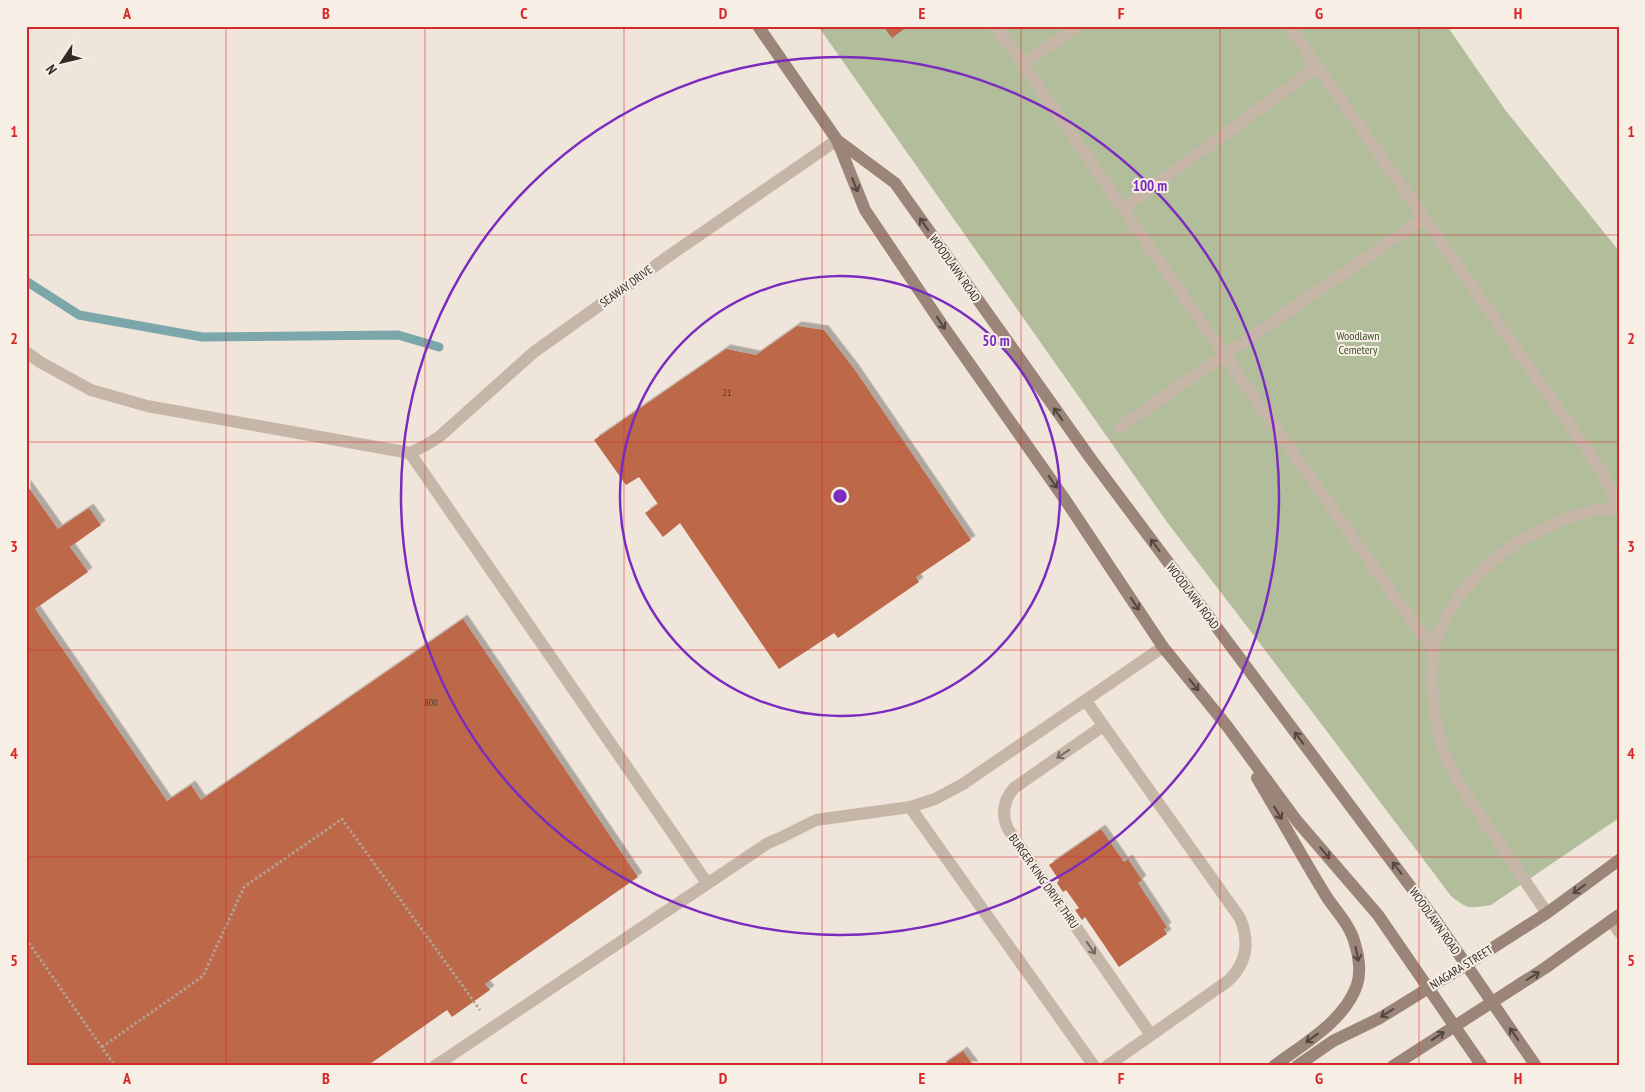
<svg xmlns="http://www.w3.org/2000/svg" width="1645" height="1092" font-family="'PT Sans Narrow',sans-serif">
<defs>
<filter id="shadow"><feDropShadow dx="4.5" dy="-4.5" stdDeviation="0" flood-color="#0004"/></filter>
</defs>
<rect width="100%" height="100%" fill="#efe5da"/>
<!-- green -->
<path fill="#b1bd9b" d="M818,26H1447L1506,111L1619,251V818L1491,905C1470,908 1468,910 1451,896L1313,713L1167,522Z"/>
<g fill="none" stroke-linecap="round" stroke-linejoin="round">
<!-- stream -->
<polyline stroke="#7ba7aa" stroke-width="9" points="26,281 79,315 202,337 398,335 439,347"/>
</g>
<!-- building -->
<g fill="#bd684a" filter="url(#shadow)">
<polygon points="883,26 908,26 892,38"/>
<polygon points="797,326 824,330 855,370 971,540 916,577 919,582 838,638 834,633 779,669 680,523 663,537 645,513 658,504 639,477 626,485 594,440 726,349 756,355"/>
<polygon points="26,484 58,529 89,508 101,525 70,547 88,572 35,609 167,801 191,785 201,800 463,619 638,877 485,984 490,990 452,1017 447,1010 367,1066 26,1066"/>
<polygon points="1101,829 1124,862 1128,859 1142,880 1138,883 1167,927 1164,929 1167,934 1119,967 1085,917 1082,920 1075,910 1079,908 1066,890 1063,892 1057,883 1059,880 1049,865"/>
<polygon points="963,1051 974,1066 941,1066"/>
</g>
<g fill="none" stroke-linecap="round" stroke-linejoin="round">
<!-- path -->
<g stroke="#b2a091" stroke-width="3" stroke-dasharray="2.5 2.5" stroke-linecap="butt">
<polyline points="26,939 115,1066"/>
<polyline points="102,1047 203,976 244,887 342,819 480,1010"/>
</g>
<!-- lane -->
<g stroke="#c6b6a7" stroke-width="12">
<polyline points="995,26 1023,64 1225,356 1411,620 1433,648"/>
<polyline points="1289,26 1600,468 1619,505"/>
<polyline points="1023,64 1077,26"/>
<polyline points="1123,208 1317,67"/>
<polyline points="26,352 40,362 91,390 147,406 410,453"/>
<polyline points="1120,427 1424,218"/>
<polyline points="426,445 410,453 707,883"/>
<path d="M1086,701L1240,918C1250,942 1247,963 1228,981L1107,1066"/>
<path d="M1103,726L1014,788C1003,801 1001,814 1008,829L1151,1035"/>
<polyline points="910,807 1094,1066"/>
<polyline points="1547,913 1461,787 1443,751 1435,717 1432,680 1433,648 1446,617 1456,600 1480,573 1506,550 1522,539 1567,518 1596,510 1619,508"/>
<polyline points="1611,920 1619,932"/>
<polyline points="435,1066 768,843 780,838 816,820 910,807 935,799 963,784 1163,647"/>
</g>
<!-- street -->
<polyline stroke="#c6b6a7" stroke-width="12" points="426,445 439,437 534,352 666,258 837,140"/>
<!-- secondary -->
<g stroke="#9a8578" stroke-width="12">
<polyline points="758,26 837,140 865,210 941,323 1066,501 1163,647 1227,726 1297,821 1378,915 1482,1066"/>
<polyline points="837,140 895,183 1091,459 1434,918 1536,1066"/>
<path d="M1257,778C1281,818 1303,859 1328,899C1338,913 1351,927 1355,944C1359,956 1361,973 1357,985C1344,1022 1303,1044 1274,1066"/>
<polyline points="1297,1066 1333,1041 1380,1018 1466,965 1547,913 1619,860"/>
<polyline points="1393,1066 1545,968 1619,915"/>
</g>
</g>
<!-- one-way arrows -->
<defs><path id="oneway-shaft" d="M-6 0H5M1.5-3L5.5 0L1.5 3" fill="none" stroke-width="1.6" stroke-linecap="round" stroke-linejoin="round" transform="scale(1.25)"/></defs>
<g stroke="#52463f">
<use href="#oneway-shaft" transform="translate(855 185) rotate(68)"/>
<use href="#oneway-shaft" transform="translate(924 224) rotate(-125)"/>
<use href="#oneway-shaft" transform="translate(941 323) rotate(56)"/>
<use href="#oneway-shaft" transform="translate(1058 414) rotate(-125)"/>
<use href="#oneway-shaft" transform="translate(1053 482) rotate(55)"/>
<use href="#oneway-shaft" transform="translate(1155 545) rotate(-127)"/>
<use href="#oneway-shaft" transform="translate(1135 604) rotate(56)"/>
<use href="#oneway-shaft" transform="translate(1194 685) rotate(51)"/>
<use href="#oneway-shaft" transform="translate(1299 738) rotate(-127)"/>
<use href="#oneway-shaft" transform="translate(1278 813) rotate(59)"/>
<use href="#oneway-shaft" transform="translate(1325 853) rotate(49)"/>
<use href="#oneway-shaft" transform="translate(1397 868) rotate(-127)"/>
<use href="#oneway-shaft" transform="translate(1579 889) rotate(144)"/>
<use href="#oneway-shaft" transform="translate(1357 954) rotate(79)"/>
<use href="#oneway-shaft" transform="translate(1533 976) rotate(-32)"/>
<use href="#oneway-shaft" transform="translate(1387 1013) rotate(148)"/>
<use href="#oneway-shaft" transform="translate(1514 1034) rotate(-125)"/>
<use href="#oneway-shaft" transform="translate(1438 1036) rotate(-33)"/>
<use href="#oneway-shaft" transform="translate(1312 1038) rotate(144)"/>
</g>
<g stroke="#756a61">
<use href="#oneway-shaft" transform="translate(1063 754) rotate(146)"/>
<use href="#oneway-shaft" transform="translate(1091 948) rotate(55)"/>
</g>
<!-- grid -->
<path fill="none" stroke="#d62828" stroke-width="1" stroke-opacity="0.55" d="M226,26V1066M425,26V1066M624,26V1066M822,26V1066M1021,26V1066M1220,26V1066M1419,26V1066M26,235H1619M26,442H1619M26,650H1619M26,857H1619"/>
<!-- distance rings -->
<g fill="none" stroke="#7b2cbf" stroke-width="2.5">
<circle cx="840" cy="496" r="220"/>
<circle cx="840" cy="496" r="439"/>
</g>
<g text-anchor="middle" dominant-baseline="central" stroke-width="4" stroke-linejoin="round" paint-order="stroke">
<!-- number labels -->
<g font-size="10" fill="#563a30">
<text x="727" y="392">21</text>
<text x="431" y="702">800</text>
</g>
<!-- street labels -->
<g font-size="12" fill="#332b27" stroke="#f7efe5">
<text transform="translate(955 268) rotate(55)">WOODLAWN ROAD</text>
<text transform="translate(626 286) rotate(-36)">SEAWAY DRIVE</text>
<text transform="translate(1193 596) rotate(53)">WOODLAWN ROAD</text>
<text transform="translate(1044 881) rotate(55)">BURGER KING DRIVE THRU</text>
<text transform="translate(1435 921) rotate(55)">WOODLAWN ROAD</text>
<text transform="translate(1461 967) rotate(-32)">NIAGARA STREET</text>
</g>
<!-- park labels -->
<g font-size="12" fill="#424f2c" stroke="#f7efe5">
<text x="1358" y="335">Woodlawn<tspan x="1358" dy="14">Cemetery</tspan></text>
</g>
</g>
<circle cx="840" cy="496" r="8" fill="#7b2cbf" stroke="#f7efe5" stroke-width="2.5"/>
<g font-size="15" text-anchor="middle" font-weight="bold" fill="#7b2cbf" stroke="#f7efe5" stroke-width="4" stroke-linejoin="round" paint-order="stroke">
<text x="1150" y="191">100 m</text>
<text x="996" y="346">50 m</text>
</g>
<!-- border -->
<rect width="1645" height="1092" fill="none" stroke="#f7efe5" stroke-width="55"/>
<!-- north arrow -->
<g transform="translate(62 62) rotate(235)" stroke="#f7efe5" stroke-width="4" paint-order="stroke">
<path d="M0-4L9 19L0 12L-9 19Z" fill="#332b27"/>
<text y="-8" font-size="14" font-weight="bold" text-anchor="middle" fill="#332b27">N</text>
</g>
<rect x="28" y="28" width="1590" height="1036" fill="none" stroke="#d62828" stroke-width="2"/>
<g font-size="16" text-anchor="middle" font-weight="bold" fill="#d62828">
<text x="127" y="19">A</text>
<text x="326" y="19">B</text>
<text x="524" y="19">C</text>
<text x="723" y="19">D</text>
<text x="922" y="19">E</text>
<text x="1121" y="19">F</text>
<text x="1319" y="19">G</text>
<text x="1518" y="19">H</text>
<text x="14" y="137">1</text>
<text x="1631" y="137">1</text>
<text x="14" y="344">2</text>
<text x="1631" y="344">2</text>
<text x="14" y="552">3</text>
<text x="1631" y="552">3</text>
<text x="14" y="759">4</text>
<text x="1631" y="759">4</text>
<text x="14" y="966">5</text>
<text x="1631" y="966">5</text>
<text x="127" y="1084">A</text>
<text x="326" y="1084">B</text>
<text x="524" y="1084">C</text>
<text x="723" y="1084">D</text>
<text x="922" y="1084">E</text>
<text x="1121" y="1084">F</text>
<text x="1319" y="1084">G</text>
<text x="1518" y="1084">H</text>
</g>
</svg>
